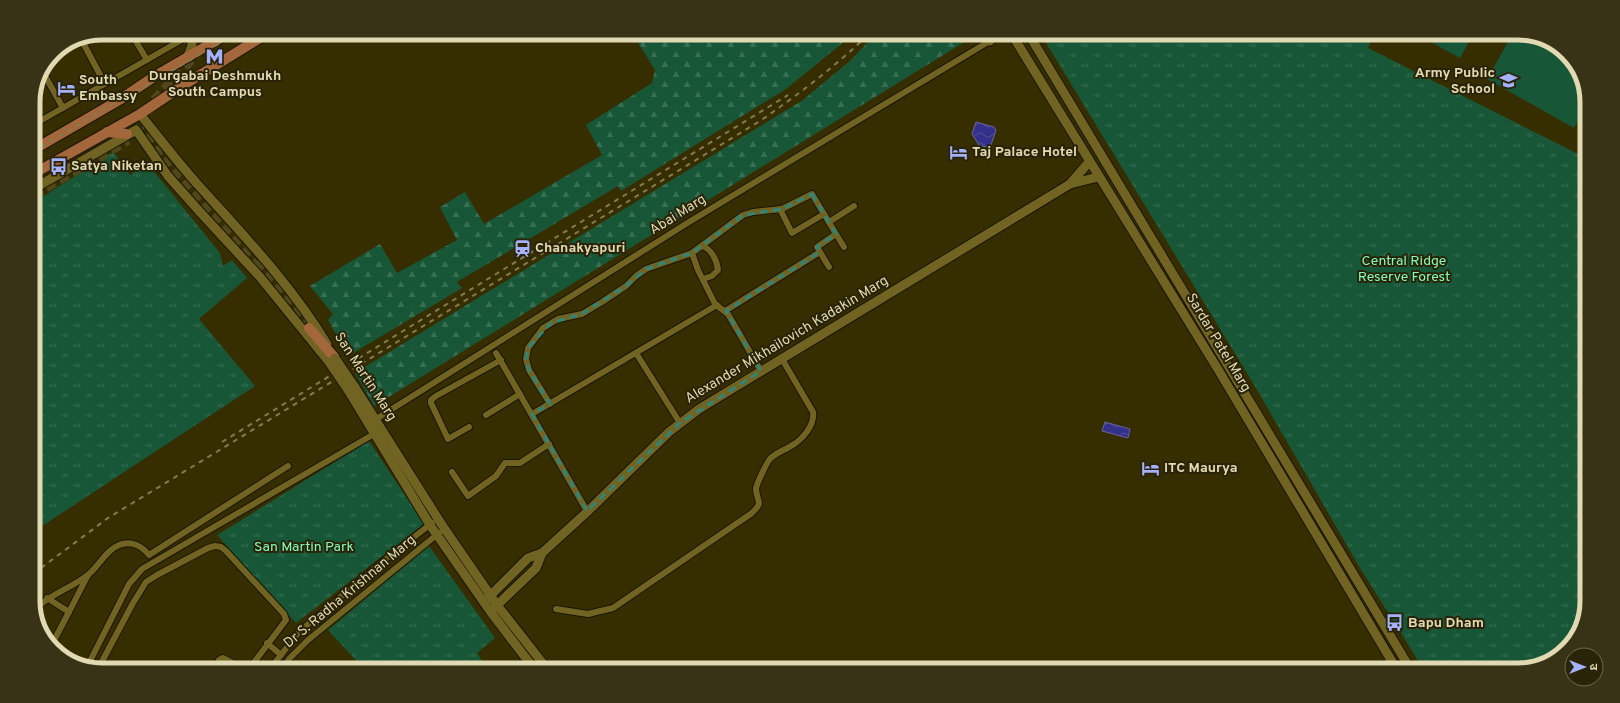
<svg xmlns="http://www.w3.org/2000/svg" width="1620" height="703" font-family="Overpass,'Noto Sans Devanagari',sans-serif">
<defs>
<pattern id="grass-tufts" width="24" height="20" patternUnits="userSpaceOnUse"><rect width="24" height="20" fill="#175738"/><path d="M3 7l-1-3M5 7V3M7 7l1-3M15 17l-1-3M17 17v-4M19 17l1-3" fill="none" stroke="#386f52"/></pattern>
<pattern id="forest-firs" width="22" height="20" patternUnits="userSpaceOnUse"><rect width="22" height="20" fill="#175738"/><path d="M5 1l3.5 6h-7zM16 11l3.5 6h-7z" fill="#386f52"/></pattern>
<pattern id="water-waves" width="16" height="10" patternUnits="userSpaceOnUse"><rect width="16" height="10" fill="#33318c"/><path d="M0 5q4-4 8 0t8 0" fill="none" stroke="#504e9a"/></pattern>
</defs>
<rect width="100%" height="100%" fill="#362d00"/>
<!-- grass -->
<g fill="url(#grass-tufts)">
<polygon points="1040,33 1375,33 1368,48 1586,158 1582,627 1556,658 1518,670 1424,670 1360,568 1253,383"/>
<polygon points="113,152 130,175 147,163 220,253 223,266 232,260 247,278 199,319 255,386 33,532 33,203"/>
<polygon points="369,441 424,524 296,623 217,535"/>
<polygon points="429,546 495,638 477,653 488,670 365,670 328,630"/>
</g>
<!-- forest -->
<g fill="url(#forest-firs)">
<polygon points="632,33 852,33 846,40 786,89 621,191 618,186 457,282 462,288 348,356 328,320 333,314 310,286 380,244 397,273 457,240 440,207 465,192 484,224 602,155 586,125 652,83 655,70"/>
<polygon points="876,33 979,33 374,406 355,373 803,100 851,60"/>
</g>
<!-- garden -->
<g fill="#175738">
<polygon points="1427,33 1474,33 1460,58 1424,38"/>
<polygon points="1513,33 1544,38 1575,64 1587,98 1587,104 1574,128 1487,79"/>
</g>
<!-- water -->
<g fill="url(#water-waves)" stroke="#676397">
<polygon points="976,122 994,127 996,130 990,148 979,145 972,134"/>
<polygon points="1105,422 1130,429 1128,438 1102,431"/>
</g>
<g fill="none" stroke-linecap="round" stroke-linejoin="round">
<!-- primary-tunnel -->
<g stroke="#50471b" stroke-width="10" stroke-dasharray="10 5" stroke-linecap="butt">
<path d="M200,33L201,37L199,51L151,104C150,108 148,112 147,116C145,131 153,146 160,158L258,269"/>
<polyline points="33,195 128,140"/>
<polyline points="256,262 287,297 309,328"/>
</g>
<defs>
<g id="street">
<polyline points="131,33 147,60"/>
<polyline points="80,37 105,84"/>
<polyline points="44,74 63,108"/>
<polyline points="33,125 192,34"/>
<polyline points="780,209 792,233 824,214"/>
<polyline points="829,222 854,206"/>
<polyline points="836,234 844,247"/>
<path d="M702,246C712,249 717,261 718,270L712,276L703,279"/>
<polyline points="725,311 820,252"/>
<polyline points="496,353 587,511"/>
<polyline points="636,353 680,423"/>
<polyline points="761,371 728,314 715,304 698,270 692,253 743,215 753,212 782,209 812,194 836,234 817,247 829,267"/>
<polyline points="550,404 529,370 526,359 528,348 543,328 558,319 582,314 602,302 626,286 636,276 646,269 692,253"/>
<polyline points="532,414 717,305"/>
<polyline points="486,415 520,394"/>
<polyline points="373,421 689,222 1003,33"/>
<polyline points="469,427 448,439 431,403 431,400 436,396 501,360"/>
<polyline points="452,472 468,496 496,476 505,463 520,463 549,444"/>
<polyline points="47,598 69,612 88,575"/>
<path d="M35,609C52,593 72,588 89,574C99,566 106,550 119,545C131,540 142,546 149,555L288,466"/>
<path d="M556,609L588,614L613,608L752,513C764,501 757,503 756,489C756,485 767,462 770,459C775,453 785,450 791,446C802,440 815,425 813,412L782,359"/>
<polyline points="267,643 281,655"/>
<polyline points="51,646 69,612"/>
<polyline points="87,667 129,584 142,569 374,434"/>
<polyline points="98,669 133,603 146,582 157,575 208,548 215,546 221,547 226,551 284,614 286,620 249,669 244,669 223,658 219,660 215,670"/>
<polyline points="269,670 299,632 377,566 432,523"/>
<polyline points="283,670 289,659 308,640 439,533"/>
<polyline points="1376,670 1391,660"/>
</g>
<g id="secondary">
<polyline points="1011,33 1219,371 1397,670"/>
<polyline points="1028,33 1411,670"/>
<polyline points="990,41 993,33"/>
<path d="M187,58C191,49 194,42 192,33"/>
<path d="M140,114C160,139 179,164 200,187C245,237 292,286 327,344"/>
<polyline points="1070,184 1089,162"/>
<polyline points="33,189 136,130 168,176 200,212 260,277 329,362"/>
<polyline points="354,386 442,525 497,605 548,670"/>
<polyline points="348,390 430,525 490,611 535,670"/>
<polyline points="484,602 528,558 542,553 587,512 669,432 699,409 1070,184 1098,177"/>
<polyline points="494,608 536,568 542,553"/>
</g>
<g id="primary">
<polyline points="107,132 127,134"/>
<polyline points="33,150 121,99 155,76 229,33"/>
<polyline points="33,174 140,114 182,86 268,33"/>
<polyline points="309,328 335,358"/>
</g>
</defs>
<!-- street casing -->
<use href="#street" stroke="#1b1600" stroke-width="8"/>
<!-- secondary casing -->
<use href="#secondary" stroke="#1b1600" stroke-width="11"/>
<!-- primary casing -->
<use href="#primary" stroke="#1b1600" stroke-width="12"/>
<!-- street -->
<use href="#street" stroke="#716423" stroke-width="6"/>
<!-- secondary -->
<use href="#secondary" stroke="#716423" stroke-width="9"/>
<!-- primary -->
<use href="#primary" stroke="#a4673c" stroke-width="10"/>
<!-- rail -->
<g stroke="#847b51" stroke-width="2" stroke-dasharray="5 5" stroke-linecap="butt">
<polyline points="33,152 104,109 238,33"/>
<polyline points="222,442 788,95"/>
<path d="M33,574L108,518L760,121C799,94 836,66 870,33"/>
</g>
<defs>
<g id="secondary-bridge">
<polyline points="335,358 354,386"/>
<polyline points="329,362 348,390"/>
</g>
</defs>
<!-- secondary-bridge casing -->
<use href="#secondary-bridge" stroke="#1b1600" stroke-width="11" stroke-linecap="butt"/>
<!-- secondary-bridge -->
<use href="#secondary-bridge" stroke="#716423" stroke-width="9"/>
</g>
<!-- marked area -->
<path fill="none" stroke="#2e8578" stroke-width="3" stroke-dasharray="8 5" stroke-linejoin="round" d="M812,194L836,234L817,247L820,252L726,311L761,371L680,423L587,511L532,414L550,404L529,370L526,359L528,348L551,323L582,314L626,286L646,269L692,253L743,215L782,209Z"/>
<!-- icons -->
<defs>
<symbol id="metro-bare" viewBox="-9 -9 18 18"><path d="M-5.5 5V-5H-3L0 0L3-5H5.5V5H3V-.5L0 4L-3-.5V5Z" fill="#a6b1fc" stroke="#292409" stroke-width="2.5" paint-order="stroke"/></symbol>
<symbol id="school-bare" viewBox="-9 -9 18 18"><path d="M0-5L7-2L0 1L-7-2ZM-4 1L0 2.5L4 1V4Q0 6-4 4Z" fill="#a6b1fc" stroke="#292409" stroke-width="2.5" paint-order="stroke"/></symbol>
<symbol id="hotel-bare" viewBox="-9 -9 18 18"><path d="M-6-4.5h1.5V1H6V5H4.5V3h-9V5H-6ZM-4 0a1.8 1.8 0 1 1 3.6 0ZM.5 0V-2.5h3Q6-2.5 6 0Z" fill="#a6b1fc" stroke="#292409" stroke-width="2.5" paint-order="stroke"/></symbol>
<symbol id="bus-bare" viewBox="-9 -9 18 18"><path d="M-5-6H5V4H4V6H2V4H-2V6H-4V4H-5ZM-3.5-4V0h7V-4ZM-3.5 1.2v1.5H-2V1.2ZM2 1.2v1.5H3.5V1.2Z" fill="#a6b1fc" stroke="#292409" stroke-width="2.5" paint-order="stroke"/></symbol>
<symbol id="station-bare" viewBox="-9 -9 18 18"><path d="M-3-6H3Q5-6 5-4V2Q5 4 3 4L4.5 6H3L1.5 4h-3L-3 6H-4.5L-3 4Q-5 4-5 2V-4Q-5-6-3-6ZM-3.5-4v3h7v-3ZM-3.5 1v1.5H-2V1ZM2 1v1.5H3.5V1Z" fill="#a6b1fc" stroke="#292409" stroke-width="2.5" paint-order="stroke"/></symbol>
</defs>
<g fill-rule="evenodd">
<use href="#metro-bare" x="202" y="44" width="25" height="25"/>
<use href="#school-bare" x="1496" y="68" width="25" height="25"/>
<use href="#hotel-bare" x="54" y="76" width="25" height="25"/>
<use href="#hotel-bare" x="946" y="140" width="25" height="25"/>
<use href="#bus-bare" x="46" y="154" width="25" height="25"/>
<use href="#station-bare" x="510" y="236" width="25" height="25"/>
<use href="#hotel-bare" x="1138" y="456" width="25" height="25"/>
<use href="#bus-bare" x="1382" y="610" width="25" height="25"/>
</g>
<g text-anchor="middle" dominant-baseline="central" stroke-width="4" stroke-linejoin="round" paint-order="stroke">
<!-- poi labels -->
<g font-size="14" font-weight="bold" fill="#e1d9b1" stroke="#292409" text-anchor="start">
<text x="1495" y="73" text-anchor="end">Army Public<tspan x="1495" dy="16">School</tspan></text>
<text x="215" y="76" text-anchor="middle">Durgabai Deshmukh<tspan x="215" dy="16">South Campus</tspan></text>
<text x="79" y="80">South<tspan x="79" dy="16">Embassy</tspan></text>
<text x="972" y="152">Taj Palace Hotel</text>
<text x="71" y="166">Satya Niketan</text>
<text x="535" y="248">Chanakyapuri</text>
<text x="1164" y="468">ITC Maurya</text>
<text x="1408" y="623">Bapu Dham</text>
</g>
<!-- street labels -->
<g font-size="14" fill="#e1d9b1" stroke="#292409">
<text transform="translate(678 215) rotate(-32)">Abai Marg</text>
<text transform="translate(787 340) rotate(-31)">Alexander Mikhailovich Kadakin Marg</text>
<text transform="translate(1218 343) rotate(59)">Sardar Patel Marg</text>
<text transform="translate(365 377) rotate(57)">San Martin Marg</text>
<text transform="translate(350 592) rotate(-40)">Dr S. Radha Krishnan Marg</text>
</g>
<!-- park labels -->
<g font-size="14" fill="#84fab9" stroke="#292409">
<text x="1404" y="261">Central Ridge<tspan x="1404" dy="16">Reserve Forest</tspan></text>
<text x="304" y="547">San Martin Park</text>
</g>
</g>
<!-- crop -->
<path d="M0 0H1620V703H0ZM102 40H1518A62 62 0 0 1 1580 102V601A62 62 0 0 1 1518 663H102A62 62 0 0 1 40 601V102A62 62 0 0 1 102 40Z" fill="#383216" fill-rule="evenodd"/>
<path fill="none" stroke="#e1d9b1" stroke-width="5" d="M102 40H1518A62 62 0 0 1 1580 102V601A62 62 0 0 1 1518 663H102A62 62 0 0 1 40 601V102A62 62 0 0 1 102 40Z"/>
<!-- north arrow -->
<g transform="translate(1584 667) rotate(90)"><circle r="19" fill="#292409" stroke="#736c4c"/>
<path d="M0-3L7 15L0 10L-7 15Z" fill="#a6b1fc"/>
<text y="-6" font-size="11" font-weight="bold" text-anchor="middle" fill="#e1d9b1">उ</text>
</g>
</svg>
